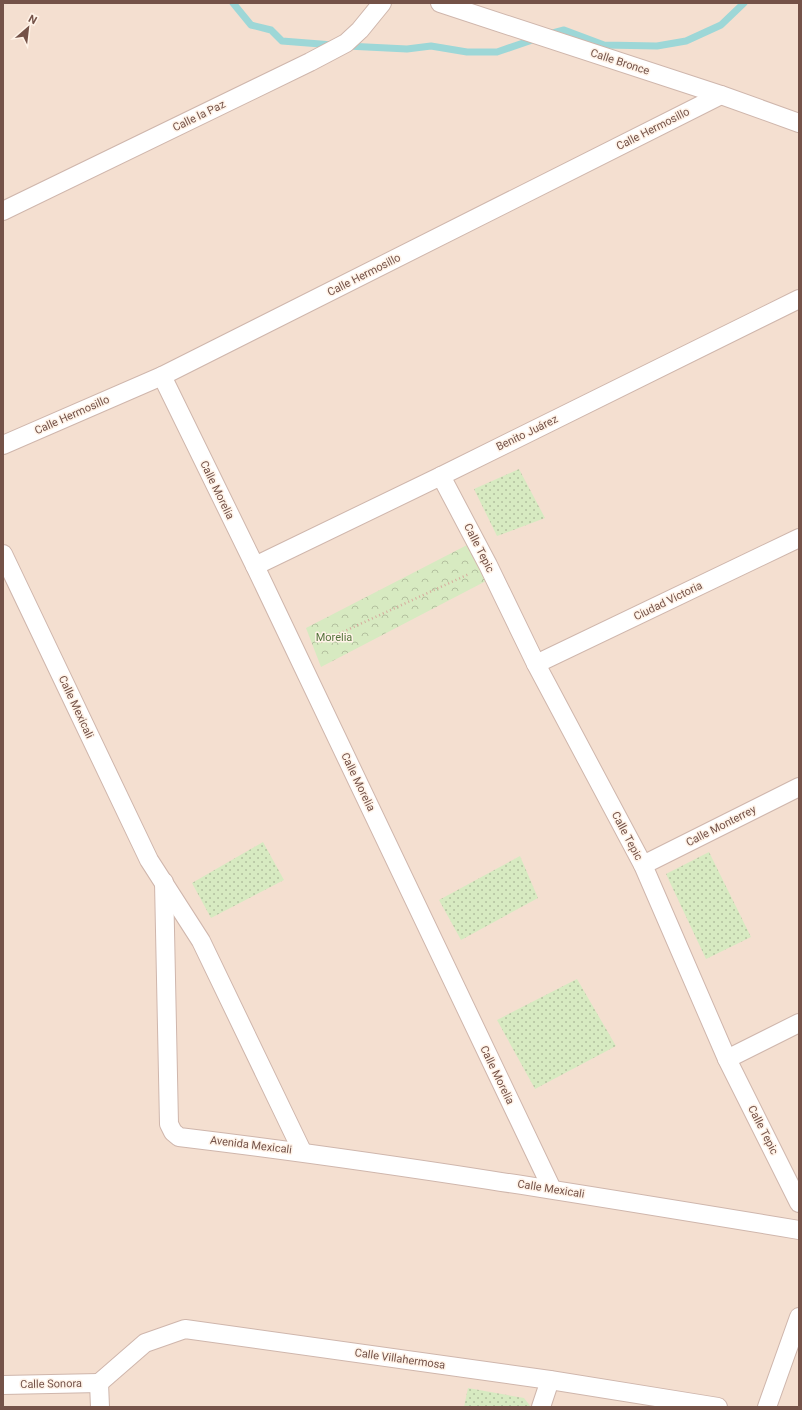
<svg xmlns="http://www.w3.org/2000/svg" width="802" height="1410" font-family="Roboto,sans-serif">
<defs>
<pattern id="grass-dots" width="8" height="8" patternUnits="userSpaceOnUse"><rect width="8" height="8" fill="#d7eac1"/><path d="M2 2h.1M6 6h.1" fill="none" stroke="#b3c09f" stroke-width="1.8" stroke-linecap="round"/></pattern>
<pattern id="park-crowns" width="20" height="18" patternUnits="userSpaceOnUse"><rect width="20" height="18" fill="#d7eac1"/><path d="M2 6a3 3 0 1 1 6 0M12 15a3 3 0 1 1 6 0" fill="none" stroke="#b3c09f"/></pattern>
</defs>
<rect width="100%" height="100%" fill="#fceee2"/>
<!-- residential -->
<rect fill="#f4dfd0" x="3" y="3" width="796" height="1404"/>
<!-- grass -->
<g fill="url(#grass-dots)">
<polygon points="519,469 545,518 497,536 474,489"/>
<polygon points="263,842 284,880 211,918 192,883"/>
<polygon points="709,852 751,937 706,959 666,874"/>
<polygon points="520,856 538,898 461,940 439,900"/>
<polygon points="577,979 616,1046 535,1089 497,1020"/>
<polygon points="468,1388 524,1398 531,1407 464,1407"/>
</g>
<!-- park -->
<polygon fill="url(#park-crowns)" points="469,544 486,581 321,667 306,628"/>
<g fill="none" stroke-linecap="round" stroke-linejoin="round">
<!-- stream -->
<g stroke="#9dd7d7" stroke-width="7">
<polyline points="233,3 251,25 271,30 282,41 333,45"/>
<polyline points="549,34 564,30 604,45 657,46 686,41 721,25 744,3"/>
<polyline points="347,46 407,49 431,46 467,52 497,52 538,38"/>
</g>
<defs>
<g id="minor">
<polyline points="440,3 721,95 799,123"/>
<polyline points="3,211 310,62 346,43 360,30 382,3"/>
<polyline points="162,376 255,566 552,1189"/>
<polyline points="3,445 162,376 721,95"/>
<polyline points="441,476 488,565 536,664 643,865 727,1059 799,1203"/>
<polyline points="3,554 149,860 201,941 302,1151"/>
<polyline points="255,566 441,476 799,299"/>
<polyline points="536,664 799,538"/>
<polyline points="643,865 799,787"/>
<path d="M164,882L169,1124L173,1132L179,1137C387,1162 593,1196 799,1230"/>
<polyline points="727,1059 799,1023"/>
<polyline points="99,1383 145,1343 185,1329 550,1380 718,1407"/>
<polyline points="99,1383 100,1407"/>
<polyline points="3,1385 99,1383"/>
<polyline points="541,1407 550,1380"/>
<polyline points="767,1407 799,1317"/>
</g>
</defs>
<!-- minor casing -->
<use href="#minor" stroke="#cfb6ac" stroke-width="20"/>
<!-- path -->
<polyline stroke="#d6ab9d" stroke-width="2.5" stroke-dasharray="1 3" stroke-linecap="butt" points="321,642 469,574"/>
<!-- minor -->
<use href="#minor" stroke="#fff" stroke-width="18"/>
</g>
<g text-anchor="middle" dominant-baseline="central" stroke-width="3" stroke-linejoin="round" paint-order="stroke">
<!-- street labels -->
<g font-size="11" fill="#745248" stroke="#fff3e8">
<text transform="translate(620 62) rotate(18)">Calle Bronce</text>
<text transform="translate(199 116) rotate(-26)">Calle la Paz</text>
<text transform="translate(653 129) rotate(-27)">Calle Hermosillo</text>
<text transform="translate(364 275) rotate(-27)">Calle Hermosillo</text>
<text transform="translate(72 415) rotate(-24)">Calle Hermosillo</text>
<text transform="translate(527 433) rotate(-26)">Benito Juárez</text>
<text transform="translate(217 490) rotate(64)">Calle Morelia</text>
<text transform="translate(479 548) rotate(63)">Calle Tepic</text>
<text transform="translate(668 601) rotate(-26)">Ciudad Victoria</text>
<text transform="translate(76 707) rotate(65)">Calle Mexicali</text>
<text transform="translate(358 782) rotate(64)">Calle Morelia</text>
<text transform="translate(721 826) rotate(-27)">Calle Monterrey</text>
<text transform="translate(627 836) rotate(62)">Calle Tepic</text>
<text transform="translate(497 1075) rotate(64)">Calle Morelia</text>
<text transform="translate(763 1130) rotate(63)">Calle Tepic</text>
<text transform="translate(251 1145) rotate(7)">Avenida Mexicali</text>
<text transform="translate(551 1189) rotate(9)">Calle Mexicali</text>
<text transform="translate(400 1359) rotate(8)">Calle Villahermosa</text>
<text transform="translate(51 1384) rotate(-1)">Calle Sonora</text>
</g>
<!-- park labels -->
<g font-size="11" fill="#56743e" stroke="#fff3e8">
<text x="334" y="637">Morelia</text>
</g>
</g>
<!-- border -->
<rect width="802" height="1410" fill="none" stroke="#745248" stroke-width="8"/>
<!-- north arrow -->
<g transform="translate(28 28) rotate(28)" stroke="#fff3e8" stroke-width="3" paint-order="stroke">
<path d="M0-3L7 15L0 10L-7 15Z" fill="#745248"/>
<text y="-6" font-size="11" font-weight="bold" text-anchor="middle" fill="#745248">N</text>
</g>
</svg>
